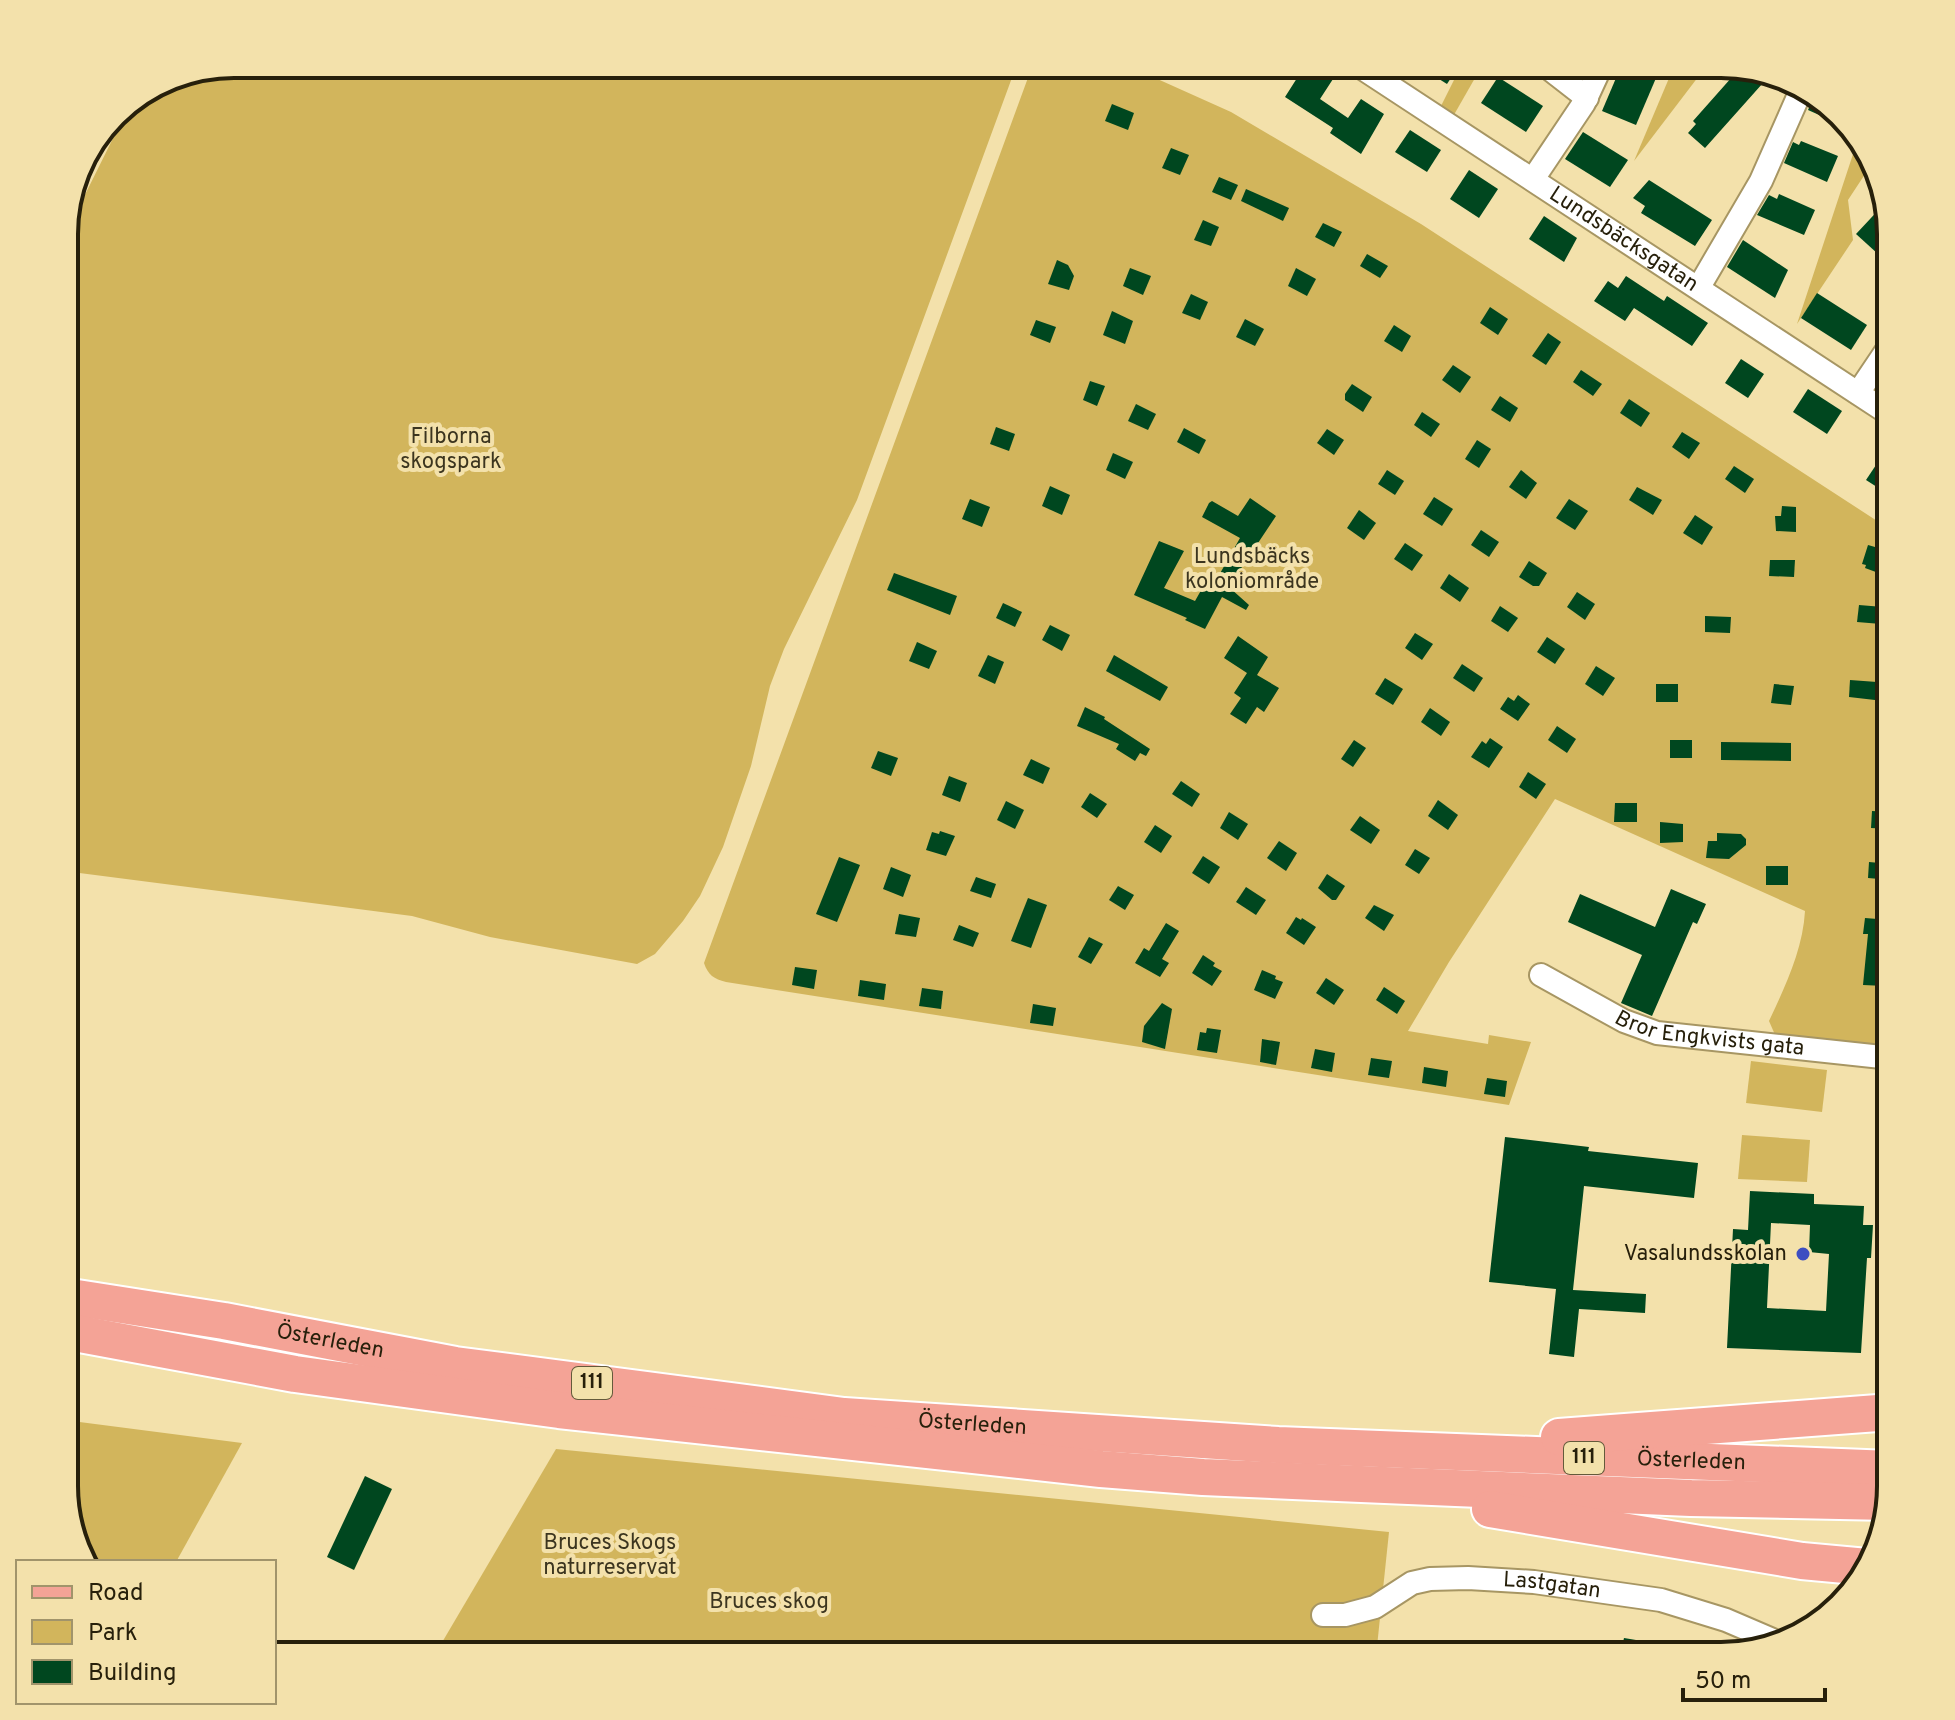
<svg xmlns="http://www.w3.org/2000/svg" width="1955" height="1720" font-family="Overpass,sans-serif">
<rect width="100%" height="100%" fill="#f3e1ab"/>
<!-- green -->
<g fill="#d2b55c">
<polygon points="234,64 1017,64 857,500 784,649 770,686 751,766 723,847 700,896 683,921 655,954 637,964 490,937 412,916 64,871 64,237 132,100 170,77"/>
<path d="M1033,64H1124L1231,112L1421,224L1891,530V1049L1776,1037L1769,1021C1785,987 1803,949 1805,911L1555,799L1449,962L1408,1031L1488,1044L1489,1035L1531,1042L1509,1105L726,982C714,979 708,975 704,963Z"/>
<polygon points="1462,64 1483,64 1451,120 1438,112"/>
<polygon points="1675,64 1708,64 1634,161"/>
<polygon points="1858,139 1873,162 1848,200 1853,240 1797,324"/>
<polygon points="1751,1061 1827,1070 1822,1112 1746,1103"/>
<polygon points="1742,1135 1810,1140 1807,1182 1738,1179"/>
<polygon points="64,1420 242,1443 176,1562 82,1562 64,1496"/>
<polygon points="556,1449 1389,1532 1376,1656 434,1656"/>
</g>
<!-- building -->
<g fill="#00471f" fill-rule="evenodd">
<polygon points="1306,64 1333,79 1320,99 1348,118 1361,99 1384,114 1361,154 1330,133 1333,128 1285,97"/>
<polygon points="1415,64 1460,64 1447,84"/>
<polygon points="1622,64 1662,64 1636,125 1602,111"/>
<polygon points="1740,68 1771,74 1705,148 1688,133 1696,124 1693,121"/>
<polygon points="1498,77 1543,106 1526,132 1481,103"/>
<polygon points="1814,96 1841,114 1846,122 1844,126 1808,110"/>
<polygon points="1112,104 1134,113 1128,130 1105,121"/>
<polygon points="1410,130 1441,150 1427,172 1395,152"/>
<polygon points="1583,132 1628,160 1610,187 1565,159"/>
<polygon points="1801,141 1838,156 1827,182 1784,163 1793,142 1799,145"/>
<polygon points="1171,148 1189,155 1180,175 1162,168"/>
<polygon points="1469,170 1498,189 1479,218 1450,199"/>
<polygon points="1219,177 1238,185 1231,200 1212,192"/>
<polygon points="1649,180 1712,220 1695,246 1641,213 1645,206 1633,198"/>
<polygon points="1246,189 1289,208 1283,221 1241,201"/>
<polygon points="1779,194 1815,210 1804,235 1757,215 1769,195 1777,199"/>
<polygon points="1885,203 1891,240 1878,254 1856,234"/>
<polygon points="1544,216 1577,238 1564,262 1529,239"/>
<polygon points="1203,220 1219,227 1211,246 1194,240"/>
<polygon points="1323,223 1342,232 1334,247 1315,237"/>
<polygon points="1743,240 1788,270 1775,298 1727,267"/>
<polygon points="1367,254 1388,266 1380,278 1360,266"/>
<polygon points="1057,260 1068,265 1074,276 1069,290 1048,284"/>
<polygon points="1130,268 1151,276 1143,295 1123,286"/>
<polygon points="1296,268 1316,279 1307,296 1288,286"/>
<polygon points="1626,276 1664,301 1667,296 1708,323 1692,346 1634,308 1625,321 1594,301 1608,281 1618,288"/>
<polygon points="1817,293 1867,325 1851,350 1801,318"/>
<polygon points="1191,294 1208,302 1200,320 1182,313"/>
<polygon points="1490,307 1508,319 1498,335 1480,323"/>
<polygon points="1112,311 1133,321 1125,344 1103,335"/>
<polygon points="1245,319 1264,329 1255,346 1236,337"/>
<polygon points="1036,320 1056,327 1050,343 1030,335"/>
<polygon points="1394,325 1411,336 1402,352 1384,341"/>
<polygon points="1548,333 1561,342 1546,365 1532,356"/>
<polygon points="1741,359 1764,374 1748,398 1725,383"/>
<polygon points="1453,365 1471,377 1460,393 1442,380"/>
<polygon points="1581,370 1602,384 1593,396 1573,382"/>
<polygon points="1090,381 1105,386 1097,406 1083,400"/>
<polygon points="1352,384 1372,397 1363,412 1345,400 1345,394"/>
<polygon points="1808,389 1842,411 1827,434 1793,412"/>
<polygon points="1500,396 1518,408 1510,422 1491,410"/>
<polygon points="1629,399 1650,413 1641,427 1620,413"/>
<polygon points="1136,404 1156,414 1148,430 1128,421"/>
<polygon points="1422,412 1440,424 1431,437 1414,425"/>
<polygon points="996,427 1015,434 1009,451 990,444"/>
<polygon points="1184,428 1206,440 1199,454 1177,442"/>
<polygon points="1327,429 1344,440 1334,455 1317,443"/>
<polygon points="1682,432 1700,443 1689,459 1672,447"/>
<polygon points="1477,440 1491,449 1479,468 1465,459"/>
<polygon points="1113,453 1133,462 1125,479 1106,470"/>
<polygon points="1882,456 1891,462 1891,496 1866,480"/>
<polygon points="1734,466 1754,479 1745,493 1725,479"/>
<polygon points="1387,470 1404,481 1395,495 1378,484"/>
<polygon points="1521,470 1537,483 1526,499 1509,487"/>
<polygon points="1050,486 1070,495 1062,515 1042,506"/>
<polygon points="1637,487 1662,500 1653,515 1629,500"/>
<polygon points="1434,497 1453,509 1442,526 1423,514"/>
<polygon points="1250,498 1276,516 1232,582 1230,588 1249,605 1246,610 1222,597 1205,629 1185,620 1187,618 1134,595 1159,541 1184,551 1164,588 1195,601 1212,571 1218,577 1240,538 1202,517 1209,503 1212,501 1238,516"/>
<polygon points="970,499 990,507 982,527 962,519"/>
<polygon points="1569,499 1588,511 1575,530 1556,518"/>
<polygon points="1782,506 1796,507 1796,532 1776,531 1775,516 1781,516"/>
<polygon points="1359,510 1376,523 1364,540 1347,528"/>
<polygon points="1695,515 1713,527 1702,545 1683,533"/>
<polygon points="1481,530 1499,542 1489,557 1471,545"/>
<polygon points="1405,543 1423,555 1412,571 1394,559"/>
<polygon points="1868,545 1889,551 1884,575 1865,568 1866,565 1862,564"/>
<polygon points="1770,560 1795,560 1794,577 1769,576"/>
<polygon points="1529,561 1547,573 1539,586 1533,586 1519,577"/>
<polygon points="894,573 957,596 950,615 887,590"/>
<polygon points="1449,574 1469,588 1460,602 1440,588"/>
<polygon points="1577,592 1595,604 1585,620 1567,607"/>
<polygon points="1003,603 1022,612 1015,627 996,618"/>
<polygon points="1859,605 1883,607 1881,624 1857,622"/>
<polygon points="1500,606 1518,618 1508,632 1491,621"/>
<polygon points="1705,616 1731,617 1730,633 1705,632"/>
<polygon points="1050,625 1070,635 1062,651 1042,640"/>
<polygon points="1415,633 1433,644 1422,660 1405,648"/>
<polygon points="1238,636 1268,657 1257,675 1279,688 1264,712 1257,707 1246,724 1230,714 1241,698 1234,693 1247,673 1224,658"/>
<polygon points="1547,637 1565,649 1555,664 1537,652"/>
<polygon points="917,642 937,651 929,669 909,661"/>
<polygon points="988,655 1004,662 995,684 978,676"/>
<polygon points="1114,655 1168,687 1160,701 1106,671"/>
<polygon points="1462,664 1483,678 1474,692 1453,678"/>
<polygon points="1596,666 1615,678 1603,696 1585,684"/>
<polygon points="1385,678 1403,689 1393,705 1375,694"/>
<polygon points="1850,680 1877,682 1875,700 1849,697"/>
<rect x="1656" y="684" width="22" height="18"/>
<polygon points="1774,684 1794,686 1791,705 1771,703"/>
<polygon points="1518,695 1530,704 1518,721 1500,709 1508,697 1514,701"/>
<polygon points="1085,707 1105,717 1104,719 1150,749 1146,756 1140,753 1135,761 1116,749 1119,744 1077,726"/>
<polygon points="1430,708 1450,722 1441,736 1421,722"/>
<polygon points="1557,726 1576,739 1567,753 1548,740"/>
<polygon points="1490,738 1503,747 1489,768 1471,757 1482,741 1486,744"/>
<polygon points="1354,740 1366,748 1353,767 1341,759"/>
<rect x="1670" y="740" width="22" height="18"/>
<polygon points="1721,742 1791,743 1791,761 1721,760"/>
<polygon points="878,751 898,758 891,776 871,768"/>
<polygon points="1031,759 1050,768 1043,784 1023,775"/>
<polygon points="1528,772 1546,784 1536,799 1519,787"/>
<polygon points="949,776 967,783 960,802 942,795"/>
<polygon points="1181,781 1200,794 1192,807 1172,794"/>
<polygon points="1090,793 1107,804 1097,818 1081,807"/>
<polygon points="1438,800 1458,815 1448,830 1428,816"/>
<polygon points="1006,801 1024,810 1015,829 997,820"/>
<polygon points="1615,803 1637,803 1637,822 1614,822"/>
<polygon points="1872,811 1891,812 1891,829 1871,828"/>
<polygon points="1229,812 1248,824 1238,840 1220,828"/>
<polygon points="1360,816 1380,830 1371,844 1350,830"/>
<polygon points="1660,822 1683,824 1683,842 1660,843"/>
<polygon points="1155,825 1172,836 1161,853 1144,842"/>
<polygon points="940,831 955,836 946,856 926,850 932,832 939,834"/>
<polygon points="1717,833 1741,834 1746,839 1746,845 1729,859 1706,858 1708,841 1717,841"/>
<polygon points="1279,841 1297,853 1286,871 1267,858"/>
<polygon points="1415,849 1430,858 1419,874 1405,865"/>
<polygon points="1203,856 1220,867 1209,884 1192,873"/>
<polygon points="839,857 860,865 837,922 816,914"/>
<polygon points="1869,862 1891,864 1891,880 1868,878"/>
<rect x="1766" y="866" width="22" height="19"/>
<polygon points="891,867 911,875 903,897 883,889"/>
<polygon points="1327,874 1345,886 1336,900 1332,900 1318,888"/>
<polygon points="976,877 996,884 991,898 970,891"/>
<polygon points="1118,886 1134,895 1125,910 1109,900"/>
<polygon points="1246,887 1266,900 1256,915 1236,902"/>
<polygon points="1671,889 1706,904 1697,924 1693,922 1652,1016 1621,1003 1642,955 1568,922 1580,894 1655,927"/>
<polygon points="1028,898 1047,905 1031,948 1011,941"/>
<polygon points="1374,905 1394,915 1384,931 1365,918"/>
<polygon points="899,914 920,918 916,937 895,934"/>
<polygon points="1296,917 1301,920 1302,918 1316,927 1304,945 1286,933"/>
<polygon points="1865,918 1890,920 1885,986 1863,985 1868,934 1863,934"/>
<polygon points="1166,923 1179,931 1162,959 1169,963 1160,977 1135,963 1144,948 1149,951"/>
<polygon points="959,925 979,933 973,947 953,940"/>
<polygon points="1089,937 1103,944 1091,964 1078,957"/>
<polygon points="1203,955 1215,963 1213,966 1222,971 1212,986 1192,973"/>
<polygon points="795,967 817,970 814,989 792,985"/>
<polygon points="1262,970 1276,976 1275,979 1283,982 1275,999 1254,990"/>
<polygon points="1326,978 1344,990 1334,1005 1316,993"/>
<polygon points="860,980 886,984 884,1000 858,996"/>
<polygon points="1384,987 1405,1001 1397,1014 1376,1000"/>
<polygon points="922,988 943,991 941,1009 919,1006"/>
<polygon points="1162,1003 1172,1009 1165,1049 1142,1042 1144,1026"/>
<polygon points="1033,1004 1056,1008 1053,1026 1030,1023"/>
<polygon points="1207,1028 1221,1030 1217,1053 1197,1050 1200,1032 1206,1033"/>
<polygon points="1262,1039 1280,1042 1276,1065 1260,1062"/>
<polygon points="1315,1049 1335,1053 1332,1072 1311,1068"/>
<polygon points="1371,1058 1392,1061 1389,1078 1368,1075"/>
<polygon points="1424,1067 1448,1071 1446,1087 1422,1083"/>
<polygon points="1487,1078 1507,1081 1505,1097 1484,1094"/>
<polygon points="1505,1137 1589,1147 1588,1151 1698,1163 1694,1198 1584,1186 1573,1290 1646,1294 1645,1313 1579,1309 1574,1357 1549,1354 1556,1289 1489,1282"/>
<path d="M1750,1191L1814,1194V1204L1864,1206L1863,1225H1873L1871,1258H1867L1861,1353L1727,1348L1733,1229L1748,1230ZM1771,1223L1810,1225L1809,1252L1829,1254L1826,1311L1767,1308Z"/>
<polygon points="365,1476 392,1489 354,1570 327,1557"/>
<polygon points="1624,1638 1648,1642 1645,1656 1620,1656"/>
</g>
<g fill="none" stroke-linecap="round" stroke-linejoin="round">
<defs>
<g id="street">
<path id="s1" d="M1356,64L1891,415"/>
<polyline points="1548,64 1551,70 1587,98"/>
<polyline points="1533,179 1584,103 1602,64"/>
<polyline points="1699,287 1761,181 1802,88"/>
<polyline points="1858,393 1891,344"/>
<path id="s2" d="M1541,975L1624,1021L1657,1033L1891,1058"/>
<path id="s3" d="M1323,1615H1345L1375,1607L1412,1583L1430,1579L1468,1578L1534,1582L1661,1600L1726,1620L1782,1644"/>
</g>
<g id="primary">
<path id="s4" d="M64,1296L224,1321L455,1365L844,1416L1278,1445L1891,1469"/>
<polyline points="64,1331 295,1374 559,1410 1101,1469 1203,1477 1338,1483 1691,1498 1889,1502"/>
<polyline points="1559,1437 1891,1412"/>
<polyline points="1490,1509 1802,1561 1867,1567"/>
</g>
</defs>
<!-- street casing -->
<use href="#street" stroke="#a79663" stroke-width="26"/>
<!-- primary casing -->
<use href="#primary" stroke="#fff" stroke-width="40"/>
<!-- street -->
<use href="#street" stroke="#fff" stroke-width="22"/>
<!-- primary -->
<use href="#primary" stroke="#f4a396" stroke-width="36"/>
</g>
<!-- markers -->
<circle fill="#3d4ec1" stroke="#f3e1ab" stroke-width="3" cx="1803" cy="1254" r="8"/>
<g text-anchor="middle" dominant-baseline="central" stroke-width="8" stroke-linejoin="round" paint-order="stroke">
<!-- shield labels -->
<g fill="#f3e1ab" stroke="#645a3b" stroke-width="2">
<rect x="572" y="1367" width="40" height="32" rx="6"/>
<rect x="1564" y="1442" width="40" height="32" rx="6"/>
</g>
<g font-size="20" font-weight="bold" fill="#27200b">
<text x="592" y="1383">111</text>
<text x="1584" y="1458">111</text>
</g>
<!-- street labels -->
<g font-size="22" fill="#27200b" stroke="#f3e1ab">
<text stroke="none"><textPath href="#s1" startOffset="320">Lundsbäcksgatan</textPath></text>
<text stroke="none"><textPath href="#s2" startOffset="182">Bror Engkvists gata</textPath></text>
<text stroke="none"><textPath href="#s4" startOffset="270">Österleden</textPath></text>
<text stroke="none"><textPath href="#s4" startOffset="918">Österleden</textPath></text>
<text stroke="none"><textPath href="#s4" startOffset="1638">Österleden</textPath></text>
<text stroke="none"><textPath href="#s3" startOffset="238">Lastgatan</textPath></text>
</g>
<!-- park labels -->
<g font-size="22" fill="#3c351f" stroke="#f3e1ab">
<text x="451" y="437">Filborna<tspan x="451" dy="25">skogspark</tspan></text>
<text x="1252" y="557">Lundsbäcks<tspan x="1252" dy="25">koloniområde</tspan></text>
<text x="610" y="1543">Bruces Skogs<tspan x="610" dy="25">naturreservat</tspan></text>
<text x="769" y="1602">Bruces skog</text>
</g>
<!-- poi labels -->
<g font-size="22" fill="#27200b" stroke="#f3e1ab" text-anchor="end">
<text x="1787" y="1254">Vasalundsskolan</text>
</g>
</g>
<!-- crop -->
<path d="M0 0H1955V1720H0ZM234 78H1721A156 156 0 0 1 1877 234V1486A156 156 0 0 1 1721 1642H234A156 156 0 0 1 78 1486V234A156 156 0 0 1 234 78Z" fill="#f3e1ab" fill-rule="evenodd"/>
<path fill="none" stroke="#27200b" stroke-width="4" d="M234 78H1721A156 156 0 0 1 1877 234V1486A156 156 0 0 1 1721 1642H234A156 156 0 0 1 78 1486V234A156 156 0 0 1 234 78Z"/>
<!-- legend -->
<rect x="16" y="1560" width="260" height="144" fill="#f3e1ab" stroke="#a1946b" stroke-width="2"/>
<rect x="32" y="1586" width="40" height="12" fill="#f4a396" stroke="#a1946b" stroke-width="2"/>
<text x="88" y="1600" font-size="24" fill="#27200b">Road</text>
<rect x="32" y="1620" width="40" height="24" fill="#d2b55c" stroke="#a1946b" stroke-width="2"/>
<text x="88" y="1640" font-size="24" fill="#27200b">Park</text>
<rect x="32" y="1660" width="40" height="24" fill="#00471f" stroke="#a1946b" stroke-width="2"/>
<text x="88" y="1680" font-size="24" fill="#27200b">Building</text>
<!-- scale -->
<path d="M1683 1688v12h142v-12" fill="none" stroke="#27200b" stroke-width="4"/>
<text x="1695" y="1688" font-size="24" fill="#27200b" stroke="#f3e1ab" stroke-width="6" paint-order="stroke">50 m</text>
</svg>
